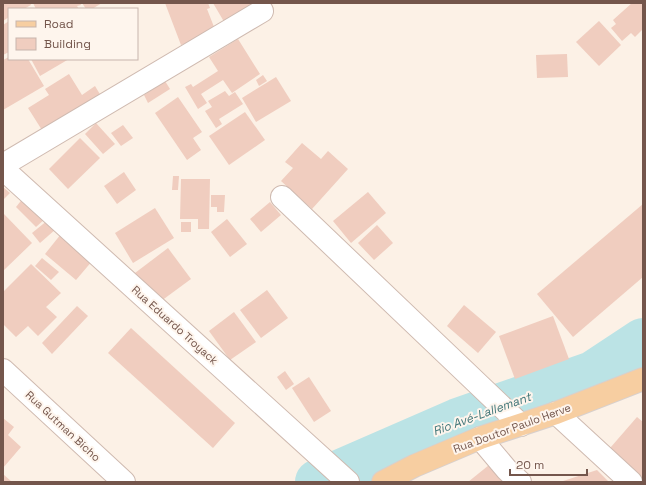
<svg xmlns="http://www.w3.org/2000/svg" width="646" height="485" font-family="'Space Grotesk',sans-serif">
<rect width="100%" height="100%" fill="#fcf1e6"/>
<g fill="none" stroke-linecap="round" stroke-linejoin="round">
<!-- river -->
<polyline stroke="#bbe3e5" stroke-width="46" points="318,482 458,421 593,374 643,341"/>
</g>
<!-- building -->
<g fill="#f0cdbf">
<polygon points="3,3 30,3 31,5 24,9 9,9 9,17 3,21"/>
<polygon points="33,3 80,3 81,5 77,6 79,9 36,9"/>
<polygon points="82,3 102,3 92,9 86,9"/>
<polygon points="165,3 208,3 210,8 207,9 216,32 181,45"/>
<polygon points="213,3 251,3 254,8 226,25"/>
<polygon points="632,3 643,3 643,29 635,37 631,33 622,41 611,28 616,24 613,20"/>
<polygon points="9,21 9,52 3,55 3,25"/>
<polygon points="599,21 621,45 599,66 576,42"/>
<polygon points="238,39 260,74 232,93 223,80 201,94 207,103 198,109 185,87 191,84 193,87 218,71 209,57"/>
<polygon points="567,54 568,77 537,78 536,55"/>
<polygon points="9,57 9,59 28,59 44,86 3,110 3,60"/>
<polygon points="31,59 69,59 40,76"/>
<polygon points="69,74 82,95 95,86 104,101 47,138 28,108 49,95 45,89"/>
<polygon points="263,75 267,81 259,86 256,80"/>
<polygon points="276,77 291,101 256,122 242,98"/>
<polygon points="165,81 170,89 148,103 144,95"/>
<polygon points="225,91 229,96 235,92 243,104 219,119 222,124 216,128 205,111 212,107 208,101"/>
<polygon points="178,97 202,132 193,138 201,150 187,160 155,113"/>
<polygon points="245,112 265,140 229,165 209,136"/>
<polygon points="96,123 115,144 103,154 85,134"/>
<polygon points="123,125 133,138 121,146 111,133"/>
<polygon points="80,138 100,158 68,189 49,169"/>
<polygon points="302,143 321,159 328,151 348,169 312,209 281,181 293,168 285,162"/>
<polygon points="124,172 136,190 117,204 104,186"/>
<polygon points="173,176 179,176 178,190 172,190"/>
<polygon points="181,179 210,179 209,229 198,229 198,219 180,219"/>
<polygon points="3,187 10,193 3,200"/>
<polygon points="368,192 386,213 351,243 333,221"/>
<polygon points="211,195 225,195 224,212 217,212 217,207 211,207"/>
<polygon points="24,197 46,218 36,227 16,207"/>
<polygon points="270,202 281,215 261,232 250,219"/>
<polygon points="643,204 643,277 573,337 537,294"/>
<polygon points="155,208 174,238 133,263 115,233"/>
<polygon points="3,213 32,243 3,271"/>
<polygon points="227,219 247,244 230,257 211,232"/>
<polygon points="48,220 56,229 40,243 32,233"/>
<rect x="181" y="222" width="10" height="10"/>
<polygon points="377,225 393,243 374,260 358,243"/>
<polygon points="61,234 93,260 76,280 45,254"/>
<polygon points="168,248 191,279 157,304 135,273"/>
<polygon points="42,258 59,272 51,280 35,266"/>
<polygon points="31,264 61,293 46,307 57,317 38,336 28,326 16,337 3,324 3,292"/>
<polygon points="267,290 288,318 261,338 240,310"/>
<polygon points="464,305 496,332 478,353 447,326"/>
<polygon points="77,306 88,316 52,354 42,343"/>
<polygon points="234,312 256,342 230,360 209,331"/>
<polygon points="553,316 569,359 515,379 499,336"/>
<polygon points="131,328 235,423 213,448 108,353"/>
<polygon points="285,371 294,384 286,390 277,377"/>
<polygon points="309,377 331,411 314,422 292,388"/>
<polygon points="637,417 643,422 643,482 634,482 604,455"/>
<polygon points="3,418 14,427 8,435 21,447 3,468"/>
<polygon points="494,461 512,482 468,482"/>
<polygon points="597,470 609,482 560,482"/>
<polygon points="3,474 12,482 3,482"/>
</g>
<g fill="none" stroke-linecap="round" stroke-linejoin="round">
<defs>
<g id="minor">
<polyline points="3,165 262,11"/>
<polyline points="3,169 348,482"/>
<polyline points="282,197 521,425"/>
<polyline points="3,370 124,482"/>
<polyline points="556,413 631,482"/>
<polyline points="480,438 507,470 520,482"/>
</g>
<polyline id="major" points="383,482 414,466 480,438 556,413 643,379"/>
</defs>
<!-- minor casing -->
<use href="#minor" stroke="#cfbab0" stroke-width="24"/>
<!-- major casing -->
<use href="#major" stroke="#d8d0cd" stroke-width="24"/>
<!-- minor -->
<use href="#minor" stroke="#fff" stroke-width="22"/>
<!-- major -->
<use href="#major" stroke="#f7cea1" stroke-width="22"/>
</g>
<g text-anchor="middle" dominant-baseline="central" stroke-width="4" stroke-linejoin="round" paint-order="stroke">
<!-- street labels -->
<g font-size="11" fill="#74564c" stroke="#fef5ed">
<text transform="translate(175 325) rotate(42)">Rua Eduardo Troyack</text>
<text transform="translate(63 426) rotate(43)">Rua Gutman Bicho</text>
<text transform="translate(512 428) rotate(-20)">Rua Doutor Paulo Herve</text>
</g>
<!-- water labels -->
<g font-size="12" font-style="italic" fill="#407678" stroke="#fef5ed">
<text transform="translate(482 414) rotate(-20)">Rio Avé‐Lallemant</text>
</g>
</g>
<!-- border -->
<rect width="646" height="485" fill="none" stroke="#74564c" stroke-width="8"/>
<!-- legend -->
<rect x="8" y="8" width="130" height="52" fill="#fef5ed" stroke="#c7b5ad"/>
<rect x="16" y="21" width="20" height="6" fill="#f7cea1" stroke="#c7b5ad"/>
<text x="44" y="28" font-size="12" fill="#74564c">Road</text>
<rect x="16" y="38" width="20" height="12" fill="#f0cdbf" stroke="#c7b5ad"/>
<text x="44" y="48" font-size="12" fill="#74564c">Building</text>
<!-- scale -->
<path d="M510 469v6h77v-6" fill="none" stroke="#74564c" stroke-width="2"/>
<text x="516" y="469" font-size="12" fill="#74564c" stroke="#fef5ed" stroke-width="3" paint-order="stroke">20 m</text>
</svg>
